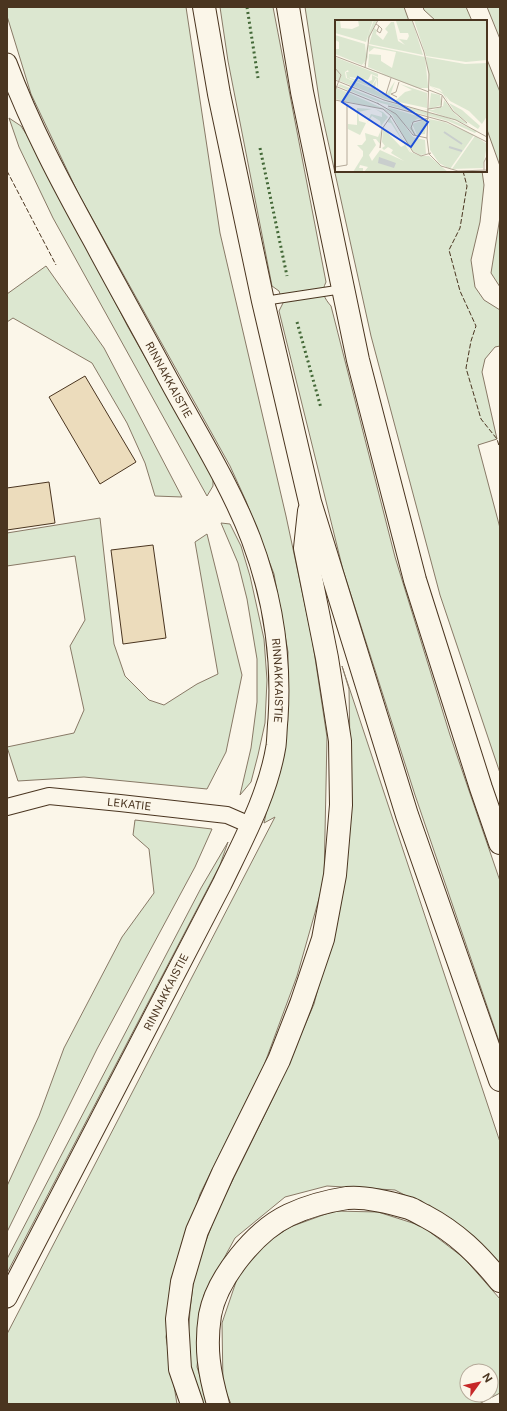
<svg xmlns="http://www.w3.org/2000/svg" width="507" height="1411" font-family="'Public Sans',sans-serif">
<rect width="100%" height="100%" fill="#fbf6e9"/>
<!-- green -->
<g fill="#dce7d0" stroke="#887966" fill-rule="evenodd">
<polygon points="7,7 186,7 220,233 286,516 312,638 327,737 324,881 297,976 263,1068 200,1194 177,1268 166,1337 177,1404 7,1404 7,1334 275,817 264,823 287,718 288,652 274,574 246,501 230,466 78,193 31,94 7,16"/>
<path d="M220,7H273L326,282C321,292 324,298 331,306L395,557L450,735L500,881V1044L415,795L343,570L279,311L283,303L279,291L272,286L228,61Z"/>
<polygon points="305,7 404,7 409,21 336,21 336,171 482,171 484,185 480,222 471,260 475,287 484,300 500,310 500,346 495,347 485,359 482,372 497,439 478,445 500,528 500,773 440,595 371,336 320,105"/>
<polygon points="423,7 466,7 472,21 436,21 424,10"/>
<polygon points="487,7 500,7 500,39"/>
<polygon points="486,57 500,92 500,166 486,127"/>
<polygon points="9,118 21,126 37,151 128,327 213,478 213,486 207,496 53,218 19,147"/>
<polygon points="500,217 500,287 491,273"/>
<polygon points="46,266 104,348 182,497 155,496 145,463 127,423 92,363 13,318 7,322 7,294"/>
<polygon points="100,518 114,644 125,676 149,700 164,705 197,684 218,674 195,542 207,534 242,675 226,752 207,789 84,777 18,781 7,747 74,733 84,710 70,646 85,620 75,556 7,566 7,533"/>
<polygon points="221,523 230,524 241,546 250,576 264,639 267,680 265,723 258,755 251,782 240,795 251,748 257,702 257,659 247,599 238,563"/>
<polygon points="342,666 500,1142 500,1263 453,1220 395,1190 327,1186 285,1197 235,1238 204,1295 197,1367 209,1404 200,1404 187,1353 190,1310 195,1269 217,1212 276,1092 314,1004 344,886 351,809 349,689"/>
<polygon points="135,820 212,829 195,867 97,1049 7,1232 7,1186 39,1116 64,1048 122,937 154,893 149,849 133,835"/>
<polygon points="228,842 220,865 7,1273 7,1259 201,888"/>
<path d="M334,1211L378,1212L422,1226L464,1258L500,1299V1393L479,1404H231L223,1385L222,1323L239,1273L265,1243L290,1227ZM467,1371H491V1395H467Z"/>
</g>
<!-- building -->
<g fill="#ecdcbc" stroke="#4a3520">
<polygon points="85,376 136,462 100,484 49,397"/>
<polygon points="49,482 55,523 7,530 7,488"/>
<polygon points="153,545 166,638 123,644 111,550"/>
</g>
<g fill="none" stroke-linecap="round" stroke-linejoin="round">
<defs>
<polyline id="service" points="264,301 343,289"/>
<g id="minor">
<path id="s1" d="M7,807L49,796L120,803L227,815L250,825"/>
</g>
<g id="tertiary">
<path id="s2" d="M7,63C30,125 61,183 93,241C117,286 142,330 166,375C195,429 229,482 251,539C273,597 282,658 278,719C277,728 277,738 276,746C268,795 243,840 222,884L7,1298"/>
</g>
<g id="motorway">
<polyline points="204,7 219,94 263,301 310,502 407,815 500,1080"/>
<polyline points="288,7 302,92 358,360 415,580 481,788 500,843"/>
<polyline points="192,1404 180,1369 177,1319 182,1282 197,1231 223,1173 279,1060 301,1004 323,939 335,875 341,805 340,741 327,658 305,548 309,511"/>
<path d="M218,1404C209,1372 205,1348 210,1315C217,1278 255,1231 289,1215C306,1207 327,1201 347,1198C365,1196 392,1203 409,1208C415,1210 420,1214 425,1216C457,1233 478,1254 500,1281"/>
</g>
</defs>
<!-- service casing -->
<use href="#service" stroke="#4a3520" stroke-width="10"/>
<!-- minor casing -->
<use href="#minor" stroke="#4a3520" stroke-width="18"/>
<!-- tertiary casing -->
<use href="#tertiary" stroke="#4a3520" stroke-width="21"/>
<!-- motorway casing -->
<use href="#motorway" stroke="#4a3520" stroke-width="24"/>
<!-- service -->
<use href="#service" stroke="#fbf6e9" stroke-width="8"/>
<!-- minor -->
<use href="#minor" stroke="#fbf6e9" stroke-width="16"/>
<!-- tertiary -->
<use href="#tertiary" stroke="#fbf6e9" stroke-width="19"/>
<!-- motorway -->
<use href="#motorway" stroke="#fbf6e9" stroke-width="22"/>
<!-- hedge -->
<g stroke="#436837" stroke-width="3" stroke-dasharray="2 3" stroke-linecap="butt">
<polyline points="247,7 258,78"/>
<polyline points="260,148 287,276"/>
<polyline points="297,322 321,408"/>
</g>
<!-- fence -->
<g stroke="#4a3520" stroke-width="1" stroke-dasharray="5 2" stroke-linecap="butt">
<polyline points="7,171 56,265"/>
<polyline points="463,171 467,186 460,228 449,250 460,291 476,326 471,341 466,368 481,419 497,439 500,449"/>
</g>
</g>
<g text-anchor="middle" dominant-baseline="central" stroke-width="3" stroke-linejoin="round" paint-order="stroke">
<!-- street labels -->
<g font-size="11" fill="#4a3520" stroke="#fbf6e9">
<text stroke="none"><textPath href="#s2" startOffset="356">RINNAKKAISTIE</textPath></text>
<text stroke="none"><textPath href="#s2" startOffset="680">RINNAKKAISTIE</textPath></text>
<text stroke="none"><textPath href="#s1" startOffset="124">LEKATIE</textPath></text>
<text transform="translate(166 992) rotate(-63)">RINNAKKAISTIE</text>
</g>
</g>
<!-- overview -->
<g transform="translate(335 20)">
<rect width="152" height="152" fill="#fbf6e9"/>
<path d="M0,0H5L6,8L17,9L24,6L23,0H38L33,15L39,0H42L32,23L33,15L31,22L0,13ZM77,0L88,35L34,24L39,8L42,10L41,14L48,20L53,12L50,9L56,2H59L63,21L70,25L64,19L72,20L74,16L73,13H65L61,1ZM79,0H152V40L131,42L91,36ZM0,15L30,24L31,34L32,24L33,37L30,44L28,45L31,40L27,45L0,34V29H4V22L0,20ZM33,25L90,37L93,66L71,63L93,66V68H82L34,49L50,54L33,47L34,34L46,35V41L57,48L61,32L39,28L34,32ZM0,37L43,54V57L36,54L33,60L15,57L13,50L10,52L11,58L36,68L41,60L40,70L45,73L51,75L60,61L55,76L60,81L70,72L77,70L65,64L92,73V88L50,79L0,59ZM91,37L130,44L152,43V96L147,104L134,91L115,81L105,69L95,66ZM11,52H14L15,58L33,62L37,60V55L43,58V69L41,58L36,67L12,58ZM5,64L47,81L108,96L142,111L140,113L113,101L46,83L3,66ZM95,66L109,73L114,83L127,90L145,106L143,109L125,97L120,92L108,74ZM0,67L61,94L78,117L90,120L91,134L85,135L76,130L57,95L48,89L0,79ZM96,73L105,75L107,85L94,89ZM109,80L121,95L134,105L89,89L98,90L108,86ZM52,87L89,98L82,99L76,104L82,117ZM22,88L37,89L23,92L24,101L31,103L25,115L13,109V104L22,105ZM40,89L48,92L53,97L46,106L45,101L37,96L32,103L36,94L47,97V93ZM55,98L74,131L76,133L56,98L76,132L85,136H94L113,152H29L33,147L25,145L24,148H28V152H18L28,136V131L22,125H27L31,120L30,113L43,117L46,110L45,124L41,119H38L41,125L34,135L37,141L45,130L69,141L56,133L58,130L53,127L49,130L47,128L50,126L47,122L48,108L66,127L70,125L56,103L52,102ZM92,99L90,114L82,115L77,104ZM94,99L109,102L139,115L115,149L104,143L95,130ZM140,116L152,124L148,148L117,149Z" fill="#dce7d0"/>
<path d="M44,137L61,143L59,148L43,143Z" fill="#c9cecd"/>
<path fill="none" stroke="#c9cecd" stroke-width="2" d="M109,112L127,124M114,127L127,131"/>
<path fill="none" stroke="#b4a999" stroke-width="1" d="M41,4L44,6L47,9L45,13L42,11L44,6M0,36L94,72M0,48L6,55L0,71M30,48L34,17L43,0M0,60L49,80L121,100L152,117M0,66L44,84M94,70L107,75L118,91L132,103M51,74L56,58M62,77L56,74L61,72L64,62M0,80L48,89L56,96L78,132L86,136L96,133M42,83L61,94L78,115L92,118L94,54L89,32L77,0M53,86L112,102L152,122M93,89L106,87L107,76M80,115L76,108L78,102L94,98M92,118L94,134L106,146L123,151L152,150M45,128L47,109L56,96M0,147L12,145V84M149,150V142L152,136"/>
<path fill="#1d4ed8" fill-opacity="0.15" stroke="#1d4ed8" stroke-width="2" d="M23,57L93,102L76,127L7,82Z"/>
<rect width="152" height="152" fill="none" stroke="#4a3520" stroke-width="2"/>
</g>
<!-- border -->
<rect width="507" height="1411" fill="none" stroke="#4a3520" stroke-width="16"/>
<!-- north arrow -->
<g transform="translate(479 1383) rotate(57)"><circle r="19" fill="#fbf6e9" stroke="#b4a999"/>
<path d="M0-3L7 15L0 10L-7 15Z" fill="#c62828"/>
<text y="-6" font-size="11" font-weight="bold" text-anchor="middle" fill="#4a3520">N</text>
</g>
</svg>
